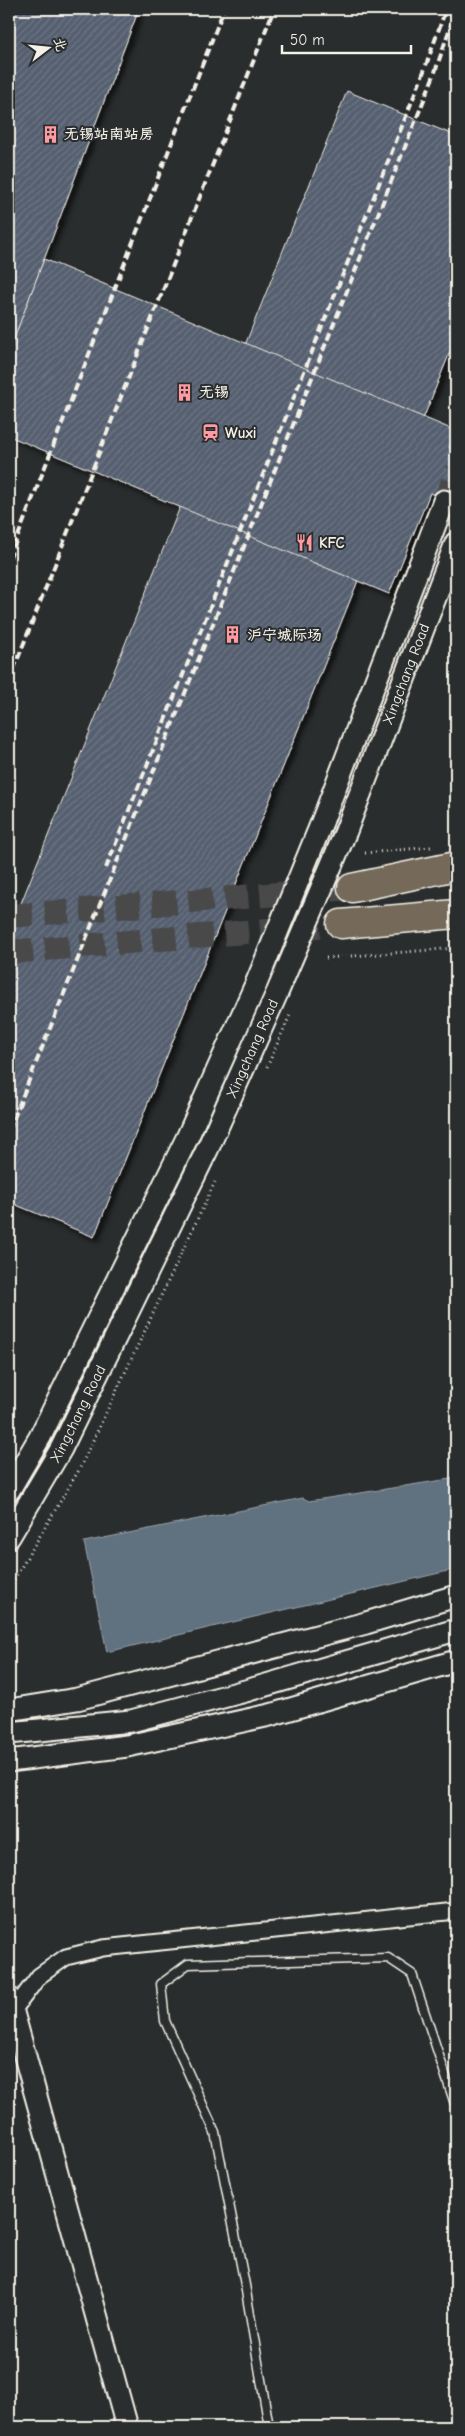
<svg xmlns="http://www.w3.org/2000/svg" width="465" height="2436" font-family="'Comic Neue','LXGW WenKai TC',sans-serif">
<defs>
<pattern id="building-hatch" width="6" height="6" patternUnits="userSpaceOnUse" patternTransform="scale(1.25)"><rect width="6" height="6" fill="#555f6f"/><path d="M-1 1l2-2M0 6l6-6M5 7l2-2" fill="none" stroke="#6e7684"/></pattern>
<filter id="shadow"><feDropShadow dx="4.5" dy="4.5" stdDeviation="2.5" flood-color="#0009"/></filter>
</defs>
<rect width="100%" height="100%" fill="#2a2d2e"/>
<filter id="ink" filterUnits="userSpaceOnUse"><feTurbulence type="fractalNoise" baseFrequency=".02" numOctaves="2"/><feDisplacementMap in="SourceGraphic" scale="10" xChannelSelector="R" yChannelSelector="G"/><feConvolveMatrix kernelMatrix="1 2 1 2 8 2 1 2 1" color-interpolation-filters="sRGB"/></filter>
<g filter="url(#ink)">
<!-- water -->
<polygon fill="#60717f" stroke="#9ba4a9" points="456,1478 456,1569 107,1652 84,1542 303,1498 309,1501"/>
<!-- building -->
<g fill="url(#building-hatch)" stroke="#f4f1e8" filter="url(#shadow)">
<polygon points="9,9 139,9 9,352"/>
<polygon points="347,91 456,136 456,337 94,1237 9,1202 9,933"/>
<polygon points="44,259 456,431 449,448 456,451 456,504 430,493 389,594 9,436 9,352"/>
</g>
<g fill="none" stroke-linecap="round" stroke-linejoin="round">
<!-- secondary-tunnel -->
<polyline stroke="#484a4a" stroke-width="21" stroke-dasharray="21 11" stroke-linecap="butt" points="444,501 456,469"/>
<!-- primary-tunnel -->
<g stroke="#484a4a" stroke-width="24" stroke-dasharray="24 12" stroke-linecap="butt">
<polyline points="9,916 352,888"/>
<polyline points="9,952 341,924"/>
</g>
<defs>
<polyline id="lane" points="269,2427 245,2285 215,2132 165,2021 161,1984 188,1964 388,1958 412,1974 456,2107"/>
<polyline id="street" points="12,2012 39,1976 66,1957 103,1948 456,1911"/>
<g id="secondary">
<polyline points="322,822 444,501"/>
<path id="s1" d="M346,831L456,543"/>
<polyline points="9,1490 40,1437 187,1138 256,984"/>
<path id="s2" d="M9,1537L61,1449L208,1148L277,993"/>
<polyline points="9,1710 77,1699 366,1623 456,1596"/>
<polyline points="9,1733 131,1721 249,1690 456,1630"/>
<polyline points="9,1761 127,1746 270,1715 456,1661"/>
<polyline points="9,1998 127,2427"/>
</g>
<g id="highway">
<polyline points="352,888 456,866"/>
<polyline points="341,924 456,914"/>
</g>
</defs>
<!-- lane casing -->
<use href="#lane" stroke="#f4f1e8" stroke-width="11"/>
<!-- street casing -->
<use href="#street" stroke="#f4f1e8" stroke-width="19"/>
<!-- secondary casing -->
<use href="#secondary" stroke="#f4f1e8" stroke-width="25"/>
<!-- highway casing -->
<use href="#highway" stroke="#f4f1e8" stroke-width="31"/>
<!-- path -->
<g stroke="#f4f1e8" stroke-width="3" stroke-dasharray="1 4" stroke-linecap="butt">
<polyline points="365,853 431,847"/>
<polyline points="326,958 456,948"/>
<polyline points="267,1067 290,1015"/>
<polyline points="9,1588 79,1470 215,1182"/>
</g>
<!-- lane -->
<use href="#lane" stroke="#2a2d2e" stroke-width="8"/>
<!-- street -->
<use href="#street" stroke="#2a2d2e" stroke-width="15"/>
<!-- secondary -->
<use href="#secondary" stroke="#2a2d2e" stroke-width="21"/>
<!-- highway -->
<use href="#highway" stroke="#746a5a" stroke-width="28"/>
<!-- rail -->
<g stroke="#f4f1e8" stroke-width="4" stroke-dasharray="8 4" stroke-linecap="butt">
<polyline points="9,559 224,9"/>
<polyline points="9,681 274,9"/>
<polyline points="106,868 424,71 446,9"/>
<polyline points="9,1130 434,75 456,10"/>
</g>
<defs>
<g id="secondary-bridge">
<polyline points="256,984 322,822"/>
<polyline points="277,993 346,831"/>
</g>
</defs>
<!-- secondary-bridge casing -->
<use href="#secondary-bridge" stroke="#f4f1e8" stroke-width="25" stroke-linecap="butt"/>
<!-- secondary-bridge -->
<use href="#secondary-bridge" stroke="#2a2d2e" stroke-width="21"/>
</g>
</g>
<!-- icons -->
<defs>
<symbol id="building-bare" viewBox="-9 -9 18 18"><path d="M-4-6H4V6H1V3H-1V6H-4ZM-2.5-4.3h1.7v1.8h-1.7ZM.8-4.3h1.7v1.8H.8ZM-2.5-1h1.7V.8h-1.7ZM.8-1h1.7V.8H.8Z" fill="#ff9aa2" stroke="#2a2d2e" stroke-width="2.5" paint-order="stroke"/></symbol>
<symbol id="station-bare" viewBox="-9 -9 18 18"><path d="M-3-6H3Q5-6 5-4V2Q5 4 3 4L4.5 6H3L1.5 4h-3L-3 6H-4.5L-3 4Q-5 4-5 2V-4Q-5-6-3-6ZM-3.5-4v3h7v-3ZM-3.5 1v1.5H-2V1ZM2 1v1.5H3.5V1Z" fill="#ff9aa2" stroke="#2a2d2e" stroke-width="2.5" paint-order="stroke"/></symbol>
<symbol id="restaurant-bare" viewBox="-9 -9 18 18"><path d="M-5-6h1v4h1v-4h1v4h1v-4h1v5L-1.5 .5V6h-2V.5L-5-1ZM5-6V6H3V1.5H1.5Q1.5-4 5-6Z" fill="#ff9aa2" stroke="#2a2d2e" stroke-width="2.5" paint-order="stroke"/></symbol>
</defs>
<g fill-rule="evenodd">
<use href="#building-bare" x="38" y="122" width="25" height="25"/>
<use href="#building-bare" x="172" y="380" width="25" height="25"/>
<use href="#station-bare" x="198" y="420" width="25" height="25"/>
<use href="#restaurant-bare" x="292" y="530" width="25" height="25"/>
<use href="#building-bare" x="220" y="622" width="25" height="25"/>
</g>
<g text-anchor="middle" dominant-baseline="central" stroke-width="4" stroke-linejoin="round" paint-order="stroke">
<!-- poi labels -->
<g font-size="15" font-weight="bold" fill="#f4f1e8" stroke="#2a2d2e" text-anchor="start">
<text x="64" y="134">无锡站南站房</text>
<text x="199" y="392">无锡</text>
<text x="225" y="433">Wuxi</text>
<text x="319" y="543">KFC</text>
<text x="247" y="635">沪宁城际场</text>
</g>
<!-- street labels -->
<g font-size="15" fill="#f4f1e8" stroke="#2a2d2e">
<text stroke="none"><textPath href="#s1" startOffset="168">Xingchang Road</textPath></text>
<text stroke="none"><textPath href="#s2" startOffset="546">Xingchang Road</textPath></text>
<text stroke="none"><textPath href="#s2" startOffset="141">Xingchang Road</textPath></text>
</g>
</g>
<!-- margin -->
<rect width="465" height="2436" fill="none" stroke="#2a2d2e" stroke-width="30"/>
<rect x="15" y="15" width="435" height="2406" fill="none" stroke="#f4f1e8" stroke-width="2" filter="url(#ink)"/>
<!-- north arrow -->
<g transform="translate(48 48) rotate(74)" stroke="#2a2d2e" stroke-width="4" paint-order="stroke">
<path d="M0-4L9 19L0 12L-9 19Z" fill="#f4f1e8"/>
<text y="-8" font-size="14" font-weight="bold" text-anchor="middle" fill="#f4f1e8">北</text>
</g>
<!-- scale -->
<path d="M282 45v8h129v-8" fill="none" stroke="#f4f1e8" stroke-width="2.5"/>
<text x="290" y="45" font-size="15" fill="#f4f1e8" stroke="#2a2d2e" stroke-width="4" paint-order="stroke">50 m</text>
</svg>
